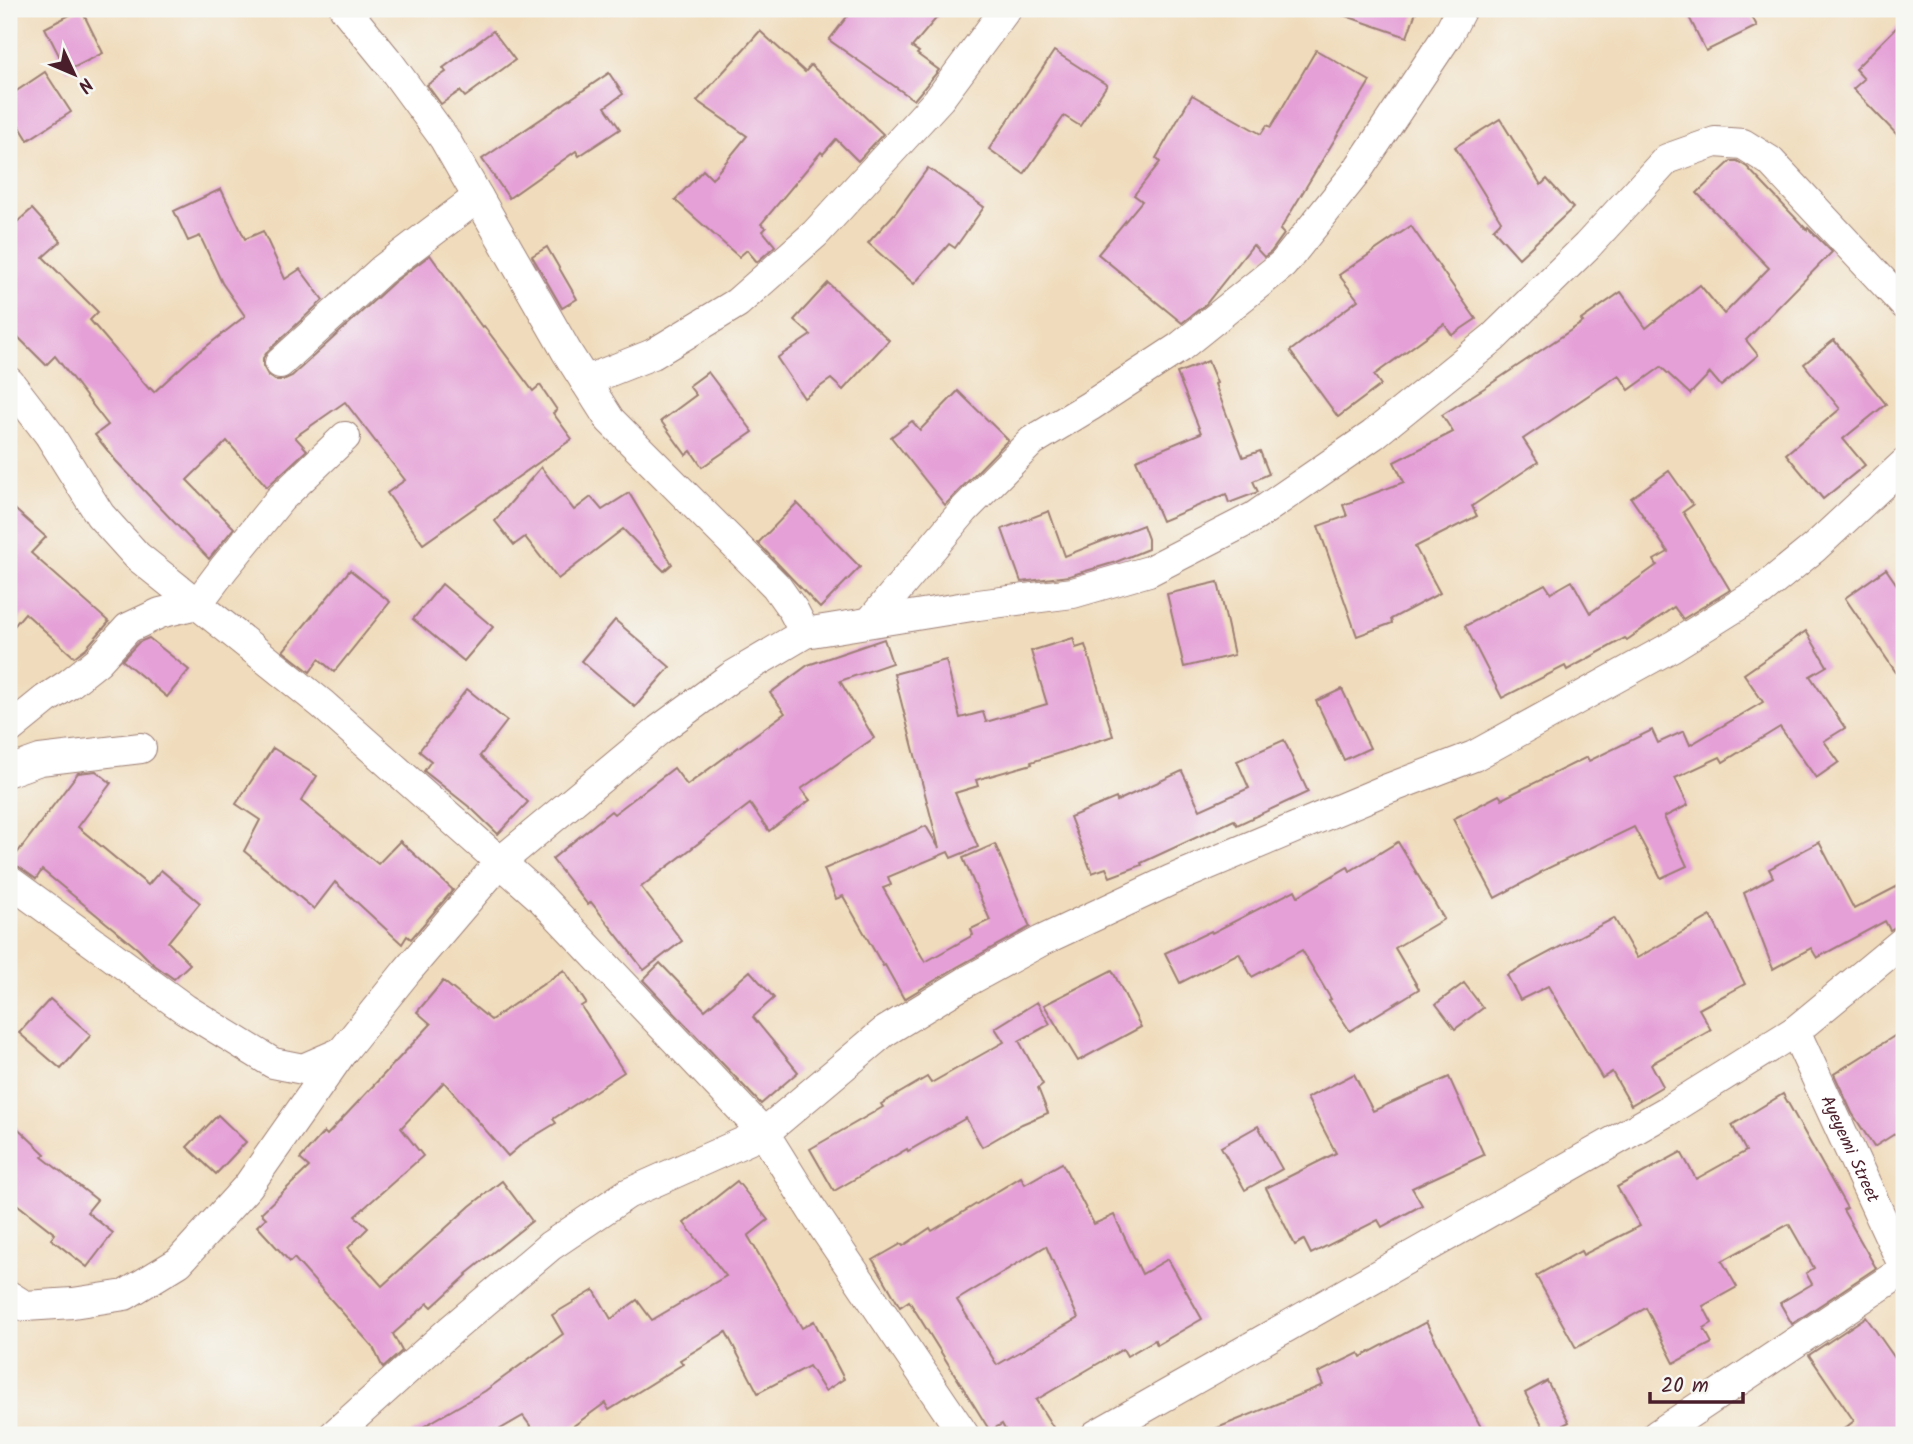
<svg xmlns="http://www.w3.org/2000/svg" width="1913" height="1444" font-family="Kalam,sans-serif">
<rect width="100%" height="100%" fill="#f6f6f2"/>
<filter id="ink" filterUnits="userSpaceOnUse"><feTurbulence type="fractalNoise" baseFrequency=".0143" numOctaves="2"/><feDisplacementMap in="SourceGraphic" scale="14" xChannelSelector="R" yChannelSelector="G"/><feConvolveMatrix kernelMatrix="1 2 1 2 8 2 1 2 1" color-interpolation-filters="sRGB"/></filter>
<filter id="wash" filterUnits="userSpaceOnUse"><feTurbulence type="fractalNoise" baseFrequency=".00686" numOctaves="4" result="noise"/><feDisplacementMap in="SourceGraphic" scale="28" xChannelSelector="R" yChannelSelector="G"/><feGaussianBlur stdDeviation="1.57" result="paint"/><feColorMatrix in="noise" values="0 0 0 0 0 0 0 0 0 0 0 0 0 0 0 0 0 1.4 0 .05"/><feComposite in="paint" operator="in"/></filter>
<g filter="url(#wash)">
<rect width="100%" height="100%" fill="#f0dcbc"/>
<g id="blocks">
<!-- building -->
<g fill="#e5a0d7" fill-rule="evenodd">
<polygon points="81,9 103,53 67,71 45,28"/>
<polygon points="853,9 944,9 912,47 919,52 917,54 939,70 914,100 829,40"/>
<polygon points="1337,9 1417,9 1407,37 1337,13"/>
<polygon points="1685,9 1748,9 1757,26 1706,51"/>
<polygon points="1904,20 1904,142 1853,89 1864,79 1855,69"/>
<polygon points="493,31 515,60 465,97 460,91 441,104 427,85 446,72 443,68"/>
<polygon points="760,31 805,72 811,65 883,134 858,161 836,139 823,154 821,152 761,224 766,228 763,231 775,246 757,262 747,250 739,257 675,200 703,170 712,179 747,136 697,101"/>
<polygon points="1316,50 1370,81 1280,230 1284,234 1271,252 1264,257 1253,245 1206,304 1182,323 1098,254 1142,201 1134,195 1160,162 1156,158 1192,95 1261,134 1267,125 1271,127"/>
<polygon points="1054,51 1107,85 1080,126 1064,116 1024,174 989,149"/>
<polygon points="45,72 71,112 28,140 9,109 9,96"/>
<polygon points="609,73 623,94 605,107 620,129 579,156 576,151 509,198 482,159"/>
<polygon points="1500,119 1541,185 1547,179 1573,208 1519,258 1493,229 1501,221 1455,147"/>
<polygon points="1731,161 1737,161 1747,167 1807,230 1808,228 1832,252 1746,340 1758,355 1721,386 1710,373 1690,394 1661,367 1629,390 1619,375 1523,439 1538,462 1472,506 1477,516 1415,547 1440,593 1391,619 1392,623 1357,636 1318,526 1347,516 1343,505 1404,482 1394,462 1453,432 1442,415 1489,385 1583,322 1581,320 1621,292 1646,328 1700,285 1724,314 1769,268 1697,193"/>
<polygon points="928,168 984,207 955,248 949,244 914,284 868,243 896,212"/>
<polygon points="221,189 245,239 263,231 285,279 300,269 323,300 268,351 263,358 263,366 268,375 275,380 283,380 292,376 393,283 430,255 482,327 484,326 533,391 540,385 557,410 553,413 572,439 423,544 387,493 405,480 345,402 295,437 307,450 267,487 227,441 187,480 234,528 209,559 116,461 95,435 108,425 55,356 46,365 9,328 9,229 32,209 61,241 43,257 98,312 90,320 149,389 150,388 154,392 189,360 245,316 222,283 200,236 188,241 174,211"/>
<polygon points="1411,226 1476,319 1452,335 1444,324 1374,375 1381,385 1338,417 1290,351 1358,300 1339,275"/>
<polygon points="547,247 577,299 562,308 532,256"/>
<polygon points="828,283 889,340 843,390 831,379 804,398 777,358 811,335 794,320"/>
<polygon points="1834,340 1886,404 1843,439 1865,465 1823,499 1786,454 1840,409 1804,364"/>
<polygon points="1208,361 1217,383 1215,384 1243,457 1260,451 1269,474 1253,481 1258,492 1229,503 1226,494 1162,521 1136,460 1201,433 1177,373"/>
<polygon points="708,372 753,432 702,467 691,451 686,455 661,421 696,395 689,386"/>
<polygon points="958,391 1008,440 945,505 891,437 912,421 920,430"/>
<polygon points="541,467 574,510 591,497 602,510 629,493 672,564 664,571 623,529 558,579 525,537 514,545 495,521"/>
<polygon points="1669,471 1693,505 1683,512 1730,590 1683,619 1674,607 1627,640 1625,638 1567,670 1565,666 1502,698 1465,626 1545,584 1551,593 1572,581 1590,613 1657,565 1654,560 1668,552 1631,498"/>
<polygon points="797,503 860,567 820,608 758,543"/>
<polygon points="9,504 46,537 31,553 109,622 86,648 74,657 25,613 9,632"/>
<polygon points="1049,511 1065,556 1143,525 1148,539 1148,549 1116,562 1069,576 1021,582 1002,529"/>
<polygon points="1886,569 1904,595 1904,684 1845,598"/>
<polygon points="350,570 390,602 334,672 319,659 310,672 283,651"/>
<polygon points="1218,582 1234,655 1184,667 1167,594"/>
<polygon points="442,584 493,627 464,661 413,619"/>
<polygon points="615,620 670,667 635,707 581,661"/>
<polygon points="1806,631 1827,666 1810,676 1845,728 1824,741 1839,762 1816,778 1780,727 1723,762 1720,757 1675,778 1688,805 1664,817 1687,866 1661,878 1634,827 1540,872 1541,873 1495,898 1453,819 1499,795 1502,799 1587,757 1589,761 1652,730 1658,743 1684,731 1690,745 1763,702 1744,674"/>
<polygon points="149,638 189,670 167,697 122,660 139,642"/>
<polygon points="1073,638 1076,648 1085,645 1113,736 1031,762 1032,764 976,780 978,786 955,793 978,847 951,858 948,852 888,877 891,885 883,888 925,962 973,935 971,929 990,920 963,858 995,844 1030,927 957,967 904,999 885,965 883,966 843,896 836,899 824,869 926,826 939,848 894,674 946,660 960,718 983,712 986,722 1047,704 1031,651"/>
<polygon points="884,639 892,663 840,681 874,738 801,789 810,800 769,831 750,804 641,887 682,941 644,970 591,902 588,905 552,859 611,811 614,814 674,768 687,785 785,713 770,693 808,665"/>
<polygon points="467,689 507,721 480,756 528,802 498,834 473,810 424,771 431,761 419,751"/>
<polygon points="1342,689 1370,748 1344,760 1316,701"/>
<polygon points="1284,740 1308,792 1237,825 1234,820 1141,863 1142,865 1110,877 1106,868 1092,873 1070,817 1116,798 1117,801 1182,771 1200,810 1249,788 1237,761"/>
<polygon points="273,748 317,776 301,801 378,864 400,841 453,890 411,939 407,936 402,944 335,882 314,909 244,851 260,820 236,804"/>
<polygon points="96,771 111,783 78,827 148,885 161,870 200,903 168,942 190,964 174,979 153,964 138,949 42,870 36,879 19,867 9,864 78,773"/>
<polygon points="1398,842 1444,919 1395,948 1419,989 1350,1031 1329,1000 1331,999 1302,950 1252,977 1239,953 1180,983 1165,953 1211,931 1212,933 1295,890 1298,896 1348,867 1350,871"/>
<polygon points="1819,842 1854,909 1904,883 1904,924 1900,924 1890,930 1885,921 1817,958 1811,948 1773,969 1744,893 1773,877 1769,869"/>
<polygon points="1711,916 1745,984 1699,1009 1711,1030 1651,1064 1663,1086 1631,1105 1612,1072 1602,1078 1548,986 1520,1000 1507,975 1614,918 1637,958"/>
<polygon points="660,963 705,1010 750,971 774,998 753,1017 798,1072 761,1104 643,980"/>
<polygon points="564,970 586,1003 581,1006 624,1072 553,1119 556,1123 523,1143 508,1156 444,1082 401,1128 423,1156 355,1216 368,1228 348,1248 382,1286 470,1206 502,1181 532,1221 466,1274 467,1275 432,1307 428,1303 393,1334 402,1351 383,1368 373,1347 294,1258 290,1262 257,1226 266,1218 261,1213 309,1167 300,1159 324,1132 327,1135 431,1024 417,1012 443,981 491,1020"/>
<polygon points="1112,970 1141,1027 1078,1061 1044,1005"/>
<polygon points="1464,983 1483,1008 1455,1029 1436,1004"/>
<polygon points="50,999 91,1035 61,1069 19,1033"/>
<polygon points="1037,1002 1050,1024 1019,1041 1043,1084 1038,1088 1048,1113 1022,1124 982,1147 966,1118 908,1151 907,1149 834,1191 810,1149 883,1107 881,1104 927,1077 931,1083 1004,1042 995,1028"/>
<polygon points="1904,1030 1904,1128 1874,1147 1852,1113 1834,1074"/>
<polygon points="1354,1074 1373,1111 1449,1077 1484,1155 1412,1188 1422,1205 1382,1227 1378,1220 1311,1254 1304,1240 1295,1245 1266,1188 1336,1153 1307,1098"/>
<polygon points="1783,1094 1847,1208 1843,1210 1876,1268 1792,1324 1780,1303 1812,1284 1806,1273 1814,1268 1789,1224 1722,1261 1737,1287 1703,1306 1712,1323 1704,1328 1712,1343 1674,1363 1646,1308 1576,1348 1536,1276 1581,1251 1583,1255 1640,1226 1617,1187 1681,1152 1696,1179 1746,1151 1732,1125"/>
<polygon points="218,1115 246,1142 216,1174 187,1147"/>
<polygon points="9,1120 45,1154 42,1157 97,1200 87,1212 113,1233 87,1267 51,1239 55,1234 9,1198"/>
<polygon points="1258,1126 1282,1169 1245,1190 1221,1147"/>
<path d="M1062,1163L1094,1224L1114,1215L1142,1274L1168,1259L1202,1319L1157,1345L1155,1340L1127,1356L1123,1349L1036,1400L1058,1435H1008L1002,1424L990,1431L909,1301L900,1307L873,1260L901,1244L903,1246L930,1228L932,1231L1021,1177L1025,1184ZM1046,1246L1078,1318L997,1365L957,1300Z"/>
<polygon points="737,1181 768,1220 748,1236 802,1328 814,1321 844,1379 825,1391 809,1366 758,1393 726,1332 680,1360 683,1364 609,1410 605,1403 561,1435 537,1435 523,1416 490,1435 409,1435 485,1391 563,1334 552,1315 594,1290 611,1319 637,1300 652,1320 726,1276 684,1223"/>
<polygon points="1866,1317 1904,1371 1904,1435 1836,1435 1854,1421 1809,1355"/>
<polygon points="1426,1322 1485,1435 1200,1435 1323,1385 1318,1373 1359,1353 1361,1357"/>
<polygon points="1547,1381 1569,1422 1547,1434 1525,1393"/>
</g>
</g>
</g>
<g filter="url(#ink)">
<use href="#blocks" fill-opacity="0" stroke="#9d7e74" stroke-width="2"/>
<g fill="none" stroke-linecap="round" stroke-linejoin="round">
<defs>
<g id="minor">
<polyline points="345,9 386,59 444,138 568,354 610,420 776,586 793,610 805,633"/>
<polyline points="280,363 382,270 478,197"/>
<polyline points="585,381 653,354 737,303 815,234 940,98 1006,9"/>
<polyline points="9,382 49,434 100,515 137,556 322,704 542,899 764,1133 812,1210 964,1435"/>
<polyline points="871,621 964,510 1032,441 1090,406 1180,347 1283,264 1355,174 1447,36 1461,9"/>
<polyline points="9,729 46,699 69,684 98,661 128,628 160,613 197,604 224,568 280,499 345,437"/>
<polyline points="9,771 40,760 141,748"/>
<polyline points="9,881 185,1009 273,1063 303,1069 342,1052"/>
<path id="s1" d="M1795,1031L1904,1267"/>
<polyline points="9,1296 25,1306 73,1303 125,1295 179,1262 248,1186 342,1052 407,971 500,862 659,730 731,677 805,633 978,605 1073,593 1149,571 1254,517 1373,435 1493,338 1587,246 1667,159 1715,142 1743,144 1770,161 1904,304"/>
<polyline points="334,1435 452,1329 550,1246 627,1194 764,1133 884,1032 966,982 1041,941 1171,880 1385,790 1474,756 1673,646 1761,591 1814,548 1904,464"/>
<polyline points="1096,1435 1669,1110 1795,1031 1904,941"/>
<polyline points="1657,1435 1904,1270"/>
</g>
</defs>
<!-- minor casing -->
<use href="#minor" stroke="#9d7e74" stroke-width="32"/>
<!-- minor -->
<use href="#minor" stroke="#fff" stroke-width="30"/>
</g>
</g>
<g text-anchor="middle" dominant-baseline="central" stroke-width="6" stroke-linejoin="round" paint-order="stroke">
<!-- street labels -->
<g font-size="18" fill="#4a1f2b" stroke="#f6f6f2">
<text stroke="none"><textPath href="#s1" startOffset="130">Ayeyemi Street</textPath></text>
</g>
</g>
<!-- margin -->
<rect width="1913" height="1444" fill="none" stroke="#f6f6f2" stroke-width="35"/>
<!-- north arrow -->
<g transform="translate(74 74) rotate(134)" stroke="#f6f6f2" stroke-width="5" paint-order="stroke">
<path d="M0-5L12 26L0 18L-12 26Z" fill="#4a1f2b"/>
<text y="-10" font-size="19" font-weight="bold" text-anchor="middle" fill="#4a1f2b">N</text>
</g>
<!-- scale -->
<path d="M1650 1392v10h93v-10" fill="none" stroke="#4a1f2b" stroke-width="3.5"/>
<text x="1661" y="1392" font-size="21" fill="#4a1f2b" stroke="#f6f6f2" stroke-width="5" paint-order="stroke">20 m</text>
</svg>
